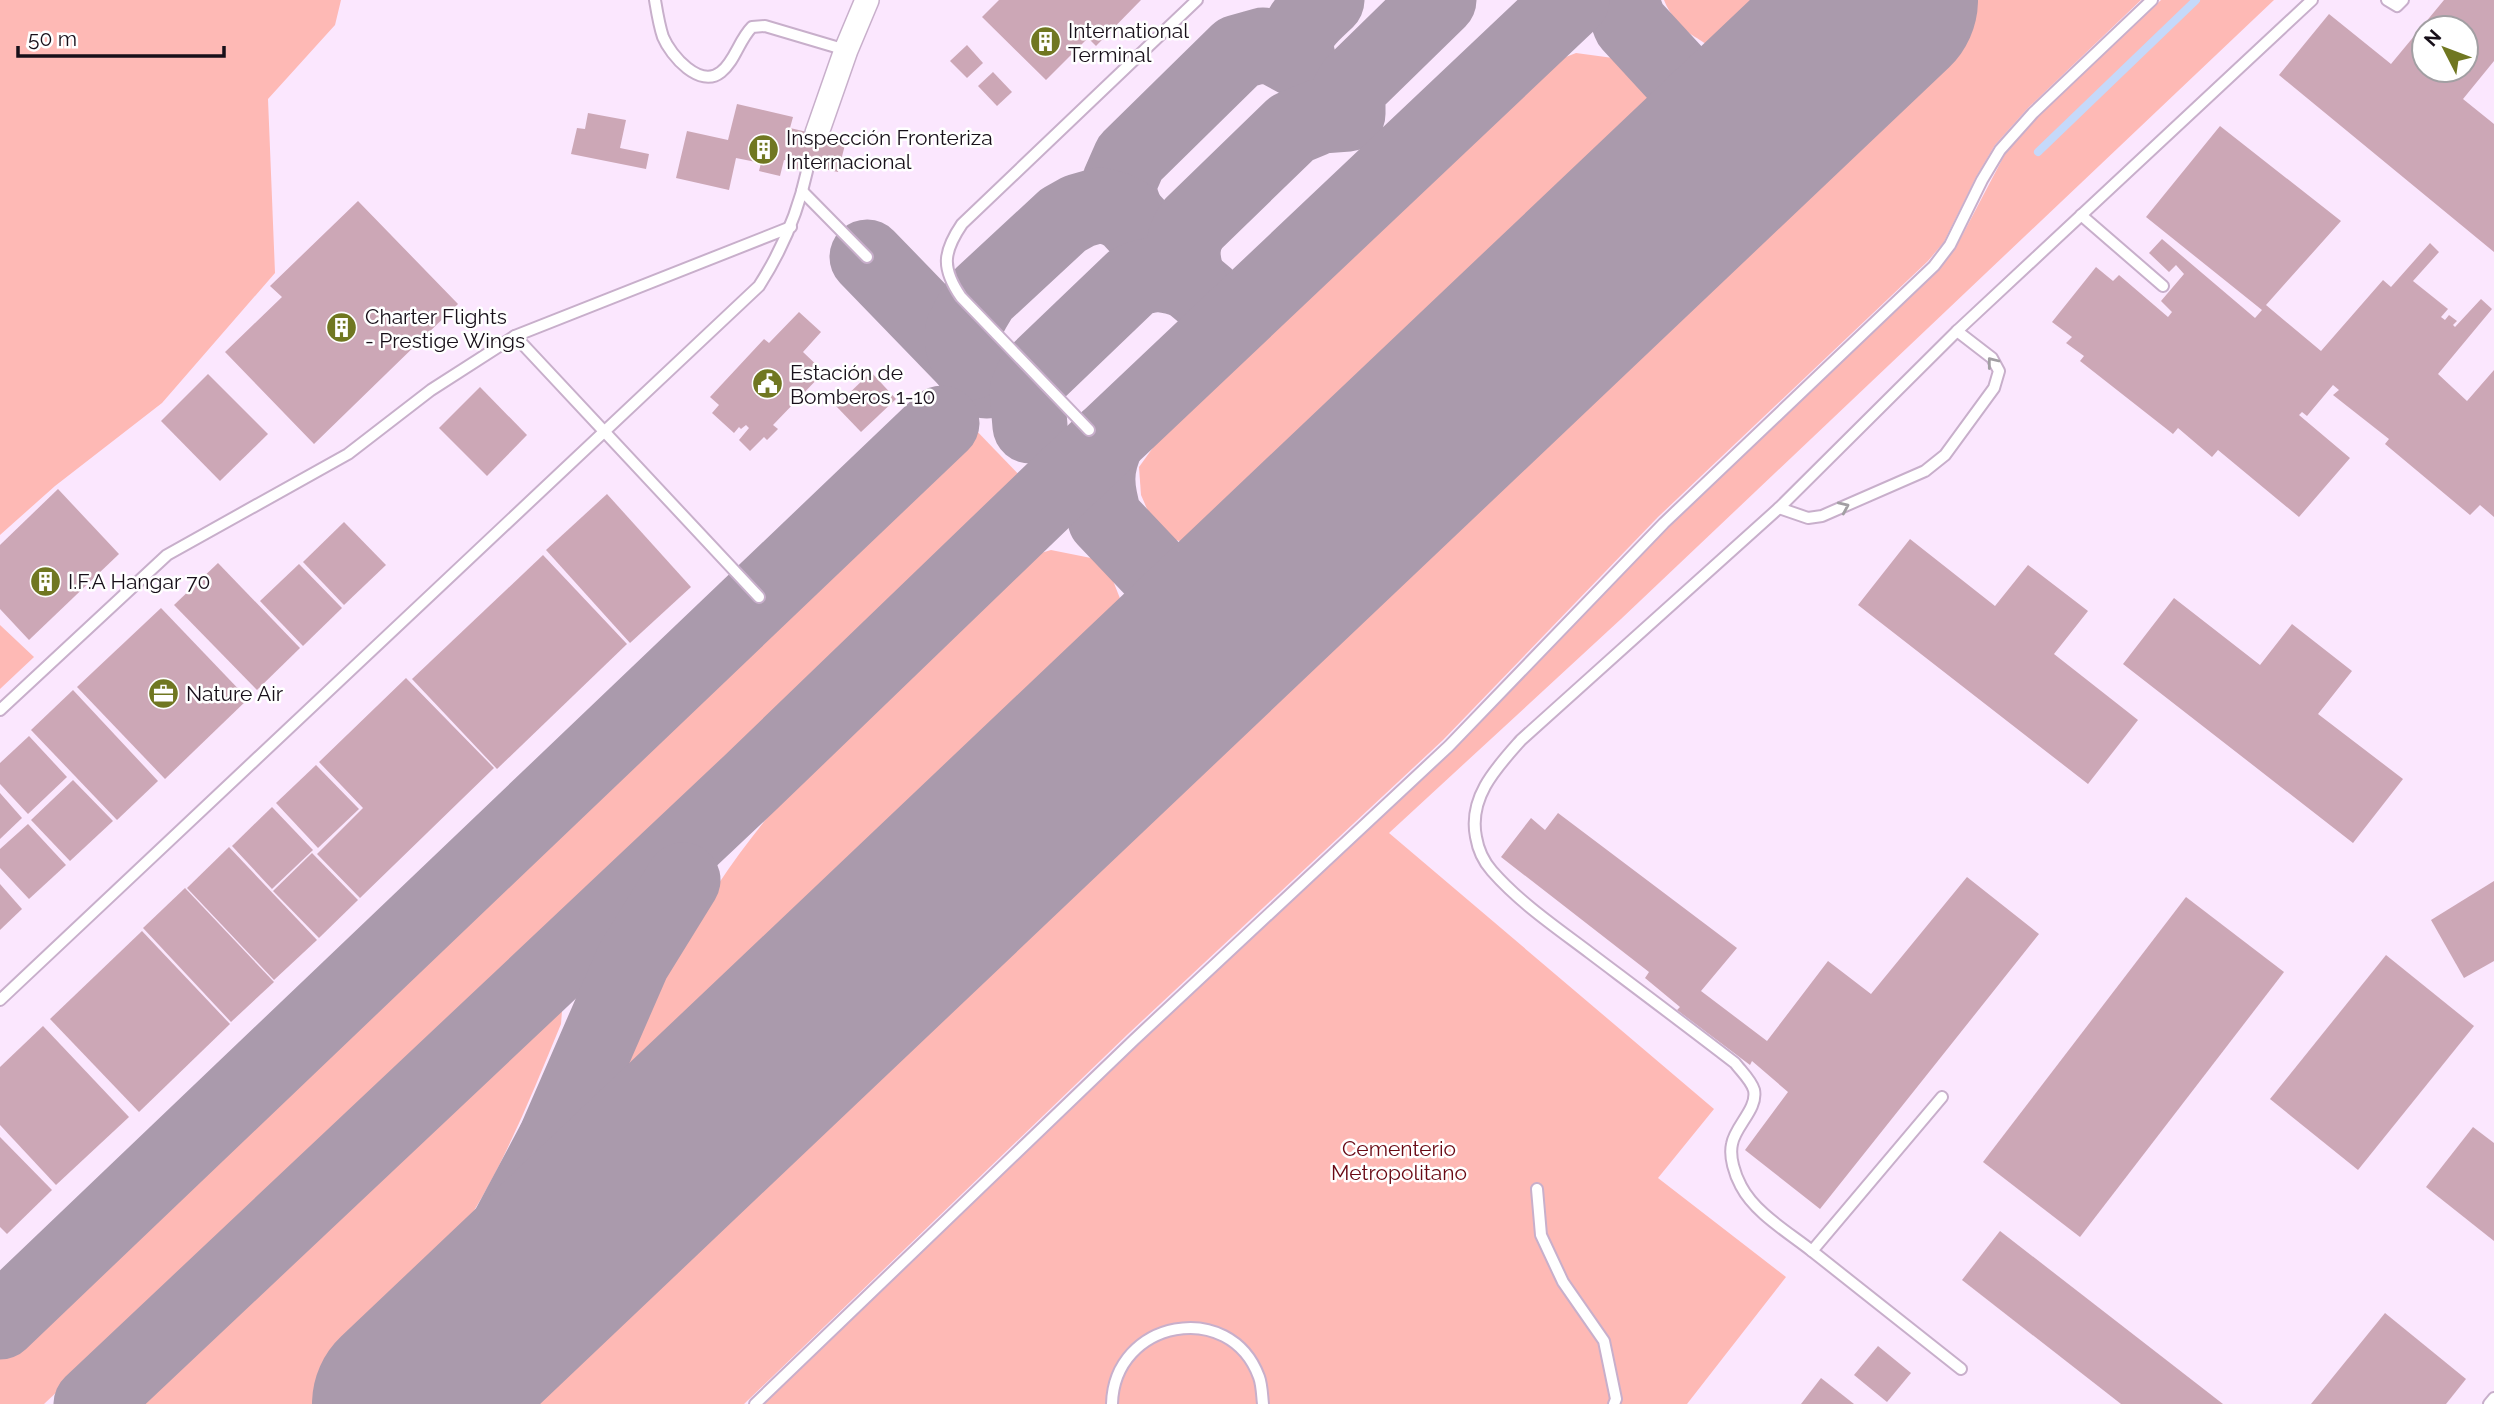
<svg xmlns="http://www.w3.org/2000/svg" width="2494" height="1404" font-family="Raleway,sans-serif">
<rect width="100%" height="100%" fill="#fbe7fe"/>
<!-- green -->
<g fill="#feb9b5">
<polygon points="0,0 341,0 335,25 268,99 275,273 162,403 55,486 0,535"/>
<path d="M1664,0H1796C1774,21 1748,50 1714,46C1707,46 1701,40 1695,37C1682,29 1669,14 1664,0Z"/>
<polygon points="1971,0 2141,0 2028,108 1995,145 1976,177 1944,242 1928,261 1658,517 1443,740 1128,1034 744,1404 486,1404"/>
<polygon points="2161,0 2274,0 1621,619 1389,833 1714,1109 1658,1178 1786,1277 1687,1404 764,1404 1138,1044 1453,750 1668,527 1938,271 1955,249 2005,154 2037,118"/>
<polygon points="1576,53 1613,58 1633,73 1649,99 1648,122 1633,157 1234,534 1201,546 1175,540 1151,518 1141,495 1139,467 1157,442 1553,62"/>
<polygon points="970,424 1024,480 44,1404 0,1404 0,1353"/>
<path d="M1051,550L1091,558L1112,578L1121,601V623L1093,663L601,1129C606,1090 628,1051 645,1016C666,971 689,928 717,886C801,759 920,659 1031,556Z"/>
<polygon points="0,625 34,657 0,689"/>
<path d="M562,1011L561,1024C544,1065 527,1107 508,1147C463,1243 393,1332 317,1404H138L556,1013Z"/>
</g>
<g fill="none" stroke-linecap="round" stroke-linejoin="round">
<!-- stream -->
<polyline stroke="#c5d9fa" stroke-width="8" points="2038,152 2196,0"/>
<!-- taxiway -->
<g stroke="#aa9aac" stroke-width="75">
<polyline points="1621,0 1630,24 1699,99 1708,136 1700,175"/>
<path d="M1699,99C1730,111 1745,111 1777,103"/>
<path d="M1127,215L1121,199L1119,183L1130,158L1238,52L1263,45L1275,48L1299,61C1290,31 1307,19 1327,0"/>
<polyline points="867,257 987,381"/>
<polyline points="969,363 963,346 963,329 973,310 982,295 1063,220 1079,211 1100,205 1115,209 1127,215 1189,282 1207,297"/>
<path d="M1030,426L1027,391L1034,375L1131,282C1152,271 1167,274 1189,282C1182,261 1179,243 1193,224L1292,128L1321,116L1348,114V94L1355,82L1439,0"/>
<path d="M1108,439C1094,469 1096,488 1105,519L1179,597L1184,629L1177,672"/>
<path d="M1179,597C1212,609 1224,605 1256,596"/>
<path d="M555,1140C564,1188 578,1196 626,1194"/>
<polyline points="0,1322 942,423"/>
<polyline points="91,1404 750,783 1053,491 1572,0"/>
<polyline points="390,1404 491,1260 555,1140 633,961 683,880"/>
</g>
<!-- runway -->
<polyline stroke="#aa9aac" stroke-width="186" points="405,1404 1885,0"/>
</g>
<!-- building -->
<g fill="#cca7b6" fill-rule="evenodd">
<polygon points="999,0 1141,0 1096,46 1088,38 1046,80 982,17"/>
<path d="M2444,0H2494V61L2463,99L2494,124V252L2279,75L2329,14L2391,64ZM2424,28H2466V70H2424Z"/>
<polygon points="967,45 983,63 967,78 950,61"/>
<polygon points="993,72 1012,92 997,106 978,86"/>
<polygon points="737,104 793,117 790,128 846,141 838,172 814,167 812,173 807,171 794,169 795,162 784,160 780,176 759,171 761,163 736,158 729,190 676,178 687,131 728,140"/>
<polygon points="588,113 626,120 620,148 649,154 646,169 571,154 577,128 585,129"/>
<polygon points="2220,126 2341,221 2266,305 2321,351 2383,280 2391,287 2430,243 2439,252 2413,281 2448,309 2441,317 2445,320 2449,315 2457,321 2453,325 2455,327 2481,299 2492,309 2438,374 2467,401 2494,370 2494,517 2480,505 2470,515 2385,444 2389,439 2333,395 2339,390 2333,385 2307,416 2302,412 2299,415 2350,458 2299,517 2218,450 2212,457 2178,428 2173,434 2080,361 2084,356 2066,343 2072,337 2052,322 2096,267 2113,281 2119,275 2168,317 2172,312 2161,301 2184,274 2176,265 2169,272 2149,253 2162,239 2255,318 2262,310 2146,217"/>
<polygon points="358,201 458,304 314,444 225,352 282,297 270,286"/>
<polygon points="799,312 821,332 803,352 824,372 773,425 778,429 767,440 764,437 750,451 739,440 749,428 746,425 741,429 739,427 734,433 712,413 719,405 710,397 764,339 769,343"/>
<polygon points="871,372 896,399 861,432 836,406"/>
<polygon points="208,374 268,434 220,481 161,421"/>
<polygon points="480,387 527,435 487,476 439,428"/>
<polygon points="58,489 119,554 29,640 0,609 0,545"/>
<polygon points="607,494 691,587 630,643 546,550"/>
<polygon points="344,522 386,565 344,605 303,562"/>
<polygon points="1910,539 1995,606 2028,565 2088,611 2054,654 2138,720 2088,784 1858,605"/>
<polygon points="543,555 627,644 497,769 412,679"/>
<polygon points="218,563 300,648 257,690 174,605"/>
<polygon points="299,564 342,608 303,646 260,601"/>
<polygon points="2174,598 2260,665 2292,624 2352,671 2318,714 2403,779 2353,843 2123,664"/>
<polygon points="161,608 248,699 165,779 77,687"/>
<polygon points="406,678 494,768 360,898 317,854 363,808 319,762"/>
<polygon points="73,690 158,781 117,820 31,730"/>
<polygon points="29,736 67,777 28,814 0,784 0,763"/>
<polygon points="316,765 359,809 318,848 276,803"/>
<polygon points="73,780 113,821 70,861 31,820"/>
<polygon points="0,793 22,818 0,839"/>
<polygon points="272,807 313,850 272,889 232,846"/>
<polygon points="1558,813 1737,948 1701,991 1767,1041 1828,961 1871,994 1967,877 2039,934 1820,1209 1745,1150 1788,1092 1752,1061 1750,1065 1677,1010 1680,1007 1645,978 1649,972 1501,857 1531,818 1545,830"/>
<polygon points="28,824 66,865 29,899 0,868 0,849"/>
<polygon points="229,847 317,940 274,980 187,888"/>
<polygon points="312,853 358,900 319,938 273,891"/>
<polygon points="2494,881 2494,961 2464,978 2431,920"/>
<polygon points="0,884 22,909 0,930"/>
<polygon points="185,888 274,982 231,1022 143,928"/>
<polygon points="2186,897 2284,972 2080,1237 1983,1162"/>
<polygon points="142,931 230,1024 139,1112 50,1019"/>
<polygon points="2386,955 2474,1026 2358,1170 2270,1099"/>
<polygon points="43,1026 129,1117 56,1185 0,1125 0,1067"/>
<polygon points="2473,1127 2494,1143 2494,1241 2426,1187"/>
<polygon points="0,1137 52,1190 7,1234 0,1227"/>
<polygon points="2000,1231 2223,1404 2121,1404 1962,1280"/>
<polygon points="2385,1313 2466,1379 2446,1404 2311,1404"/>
<polygon points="1878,1346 1911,1373 1887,1402 1854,1375"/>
<polygon points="1821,1378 1854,1404 1801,1404"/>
</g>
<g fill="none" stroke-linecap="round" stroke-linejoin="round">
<defs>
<g id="lane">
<path d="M655,0C657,12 659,25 663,37C671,56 700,89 721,72C735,61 739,40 752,27L765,26L846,50"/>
<polyline points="2387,0 2397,6 2403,0"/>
<polyline points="802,191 867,257"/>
<polyline points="2081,215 2163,286"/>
<polyline points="515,336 759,597"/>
<path d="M1089,430L961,297C941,268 943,252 962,224L1197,0"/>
<polyline points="1779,508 1808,518 1822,516 1925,471 1945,455 1994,388 1999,371 1992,358 1957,331"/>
<polyline points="0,710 167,555 348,454 431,390 515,336 791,227"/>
<path d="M0,1000L759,286C782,250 798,213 807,171"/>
<polyline points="1942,1097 1812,1251 1961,1369"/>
<polyline points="1537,1189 1541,1235 1563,1282 1604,1341 1616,1399 1614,1404"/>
<path d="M1812,1251C1788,1232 1755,1213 1741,1186C1735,1175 1729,1157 1732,1144C1735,1126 1758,1109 1754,1090C1751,1080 1741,1071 1735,1063C1687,1026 1639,990 1590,953C1557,928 1520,903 1492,871C1484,862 1478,849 1476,837C1468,797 1497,767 1521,740L1779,508L1957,331L2312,0"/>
<polyline points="755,1404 1134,1040 1449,746 1664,523 1934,266 1950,245 1982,180 2000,150 2033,113 2152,0"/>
<path d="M1112,1404C1114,1320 1230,1298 1259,1377C1262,1385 1262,1396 1263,1404"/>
<polyline points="2489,1404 2494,1398"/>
</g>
<polyline id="street" points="817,133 846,50 867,0"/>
</defs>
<!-- lane casing -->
<use href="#lane" stroke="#c8afcb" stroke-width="14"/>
<!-- street casing -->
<use href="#street" stroke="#c8afcb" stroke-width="26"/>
<!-- lane -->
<use href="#lane" stroke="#fff" stroke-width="10"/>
<!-- street -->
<use href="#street" stroke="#fff" stroke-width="23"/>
</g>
<!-- one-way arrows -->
<defs><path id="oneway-chevron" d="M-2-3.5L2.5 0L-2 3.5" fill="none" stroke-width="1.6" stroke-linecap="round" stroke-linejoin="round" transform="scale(1.75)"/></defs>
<g stroke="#a29fa3">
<use href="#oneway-chevron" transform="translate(1992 362) rotate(-128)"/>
<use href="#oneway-chevron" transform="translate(1844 507) rotate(-24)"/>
</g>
<!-- icons -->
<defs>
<symbol id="building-disc" viewBox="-11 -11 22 22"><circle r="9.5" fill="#707721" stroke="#fff"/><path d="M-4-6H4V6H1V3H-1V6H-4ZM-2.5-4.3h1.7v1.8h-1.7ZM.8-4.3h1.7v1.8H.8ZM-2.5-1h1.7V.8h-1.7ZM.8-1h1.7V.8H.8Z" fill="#fff"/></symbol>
<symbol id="civic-disc" viewBox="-11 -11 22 22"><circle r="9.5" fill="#707721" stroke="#fff"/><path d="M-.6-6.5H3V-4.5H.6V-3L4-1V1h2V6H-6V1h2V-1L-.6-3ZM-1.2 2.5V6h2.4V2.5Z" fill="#fff"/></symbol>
<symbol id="office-disc" viewBox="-11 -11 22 22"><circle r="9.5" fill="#707721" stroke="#fff"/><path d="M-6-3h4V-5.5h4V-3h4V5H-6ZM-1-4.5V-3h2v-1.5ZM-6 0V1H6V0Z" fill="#fff"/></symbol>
</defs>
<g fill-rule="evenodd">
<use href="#building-disc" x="1028" y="24" width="35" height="35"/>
<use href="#building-disc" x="746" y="132" width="35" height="35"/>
<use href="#building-disc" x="324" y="310" width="35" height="35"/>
<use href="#civic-disc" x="750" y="366" width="35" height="35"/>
<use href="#building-disc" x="28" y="564" width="35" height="35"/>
<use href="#office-disc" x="146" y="676" width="35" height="35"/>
</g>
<g text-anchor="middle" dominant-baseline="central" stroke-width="5" stroke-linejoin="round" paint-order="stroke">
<!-- poi labels -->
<g font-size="21" fill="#170f19" stroke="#fff" text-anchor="start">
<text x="1068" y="30">International<tspan x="1068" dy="24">Terminal</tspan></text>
<text x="786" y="137">Inspección Fronteriza<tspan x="786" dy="24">Internacional</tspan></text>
<text x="365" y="316">Charter Flights<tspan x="365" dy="24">- Prestige Wings</tspan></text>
<text x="790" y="372">Estación de<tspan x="790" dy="24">Bomberos 1-10</tspan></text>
<text x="68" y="581">I.F.A Hangar 70</text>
<text x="186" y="693">Nature Air</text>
</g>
<!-- park labels -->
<g font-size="21" fill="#690914" stroke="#fff">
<text x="1399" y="1148">Cementerio<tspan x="1399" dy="24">Metropolitano</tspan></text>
</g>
</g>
<!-- north arrow -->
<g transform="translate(2445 49) rotate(312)"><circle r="33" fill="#ffffff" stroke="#a29fa3" stroke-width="2"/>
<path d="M0-5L12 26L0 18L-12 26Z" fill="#707721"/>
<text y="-10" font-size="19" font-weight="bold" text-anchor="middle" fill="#170f19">N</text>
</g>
<!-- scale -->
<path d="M18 46v10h206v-10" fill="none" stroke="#170f19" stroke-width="3.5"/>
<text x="28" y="46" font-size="21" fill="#170f19" stroke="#ffffff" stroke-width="5" paint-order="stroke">50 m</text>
</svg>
